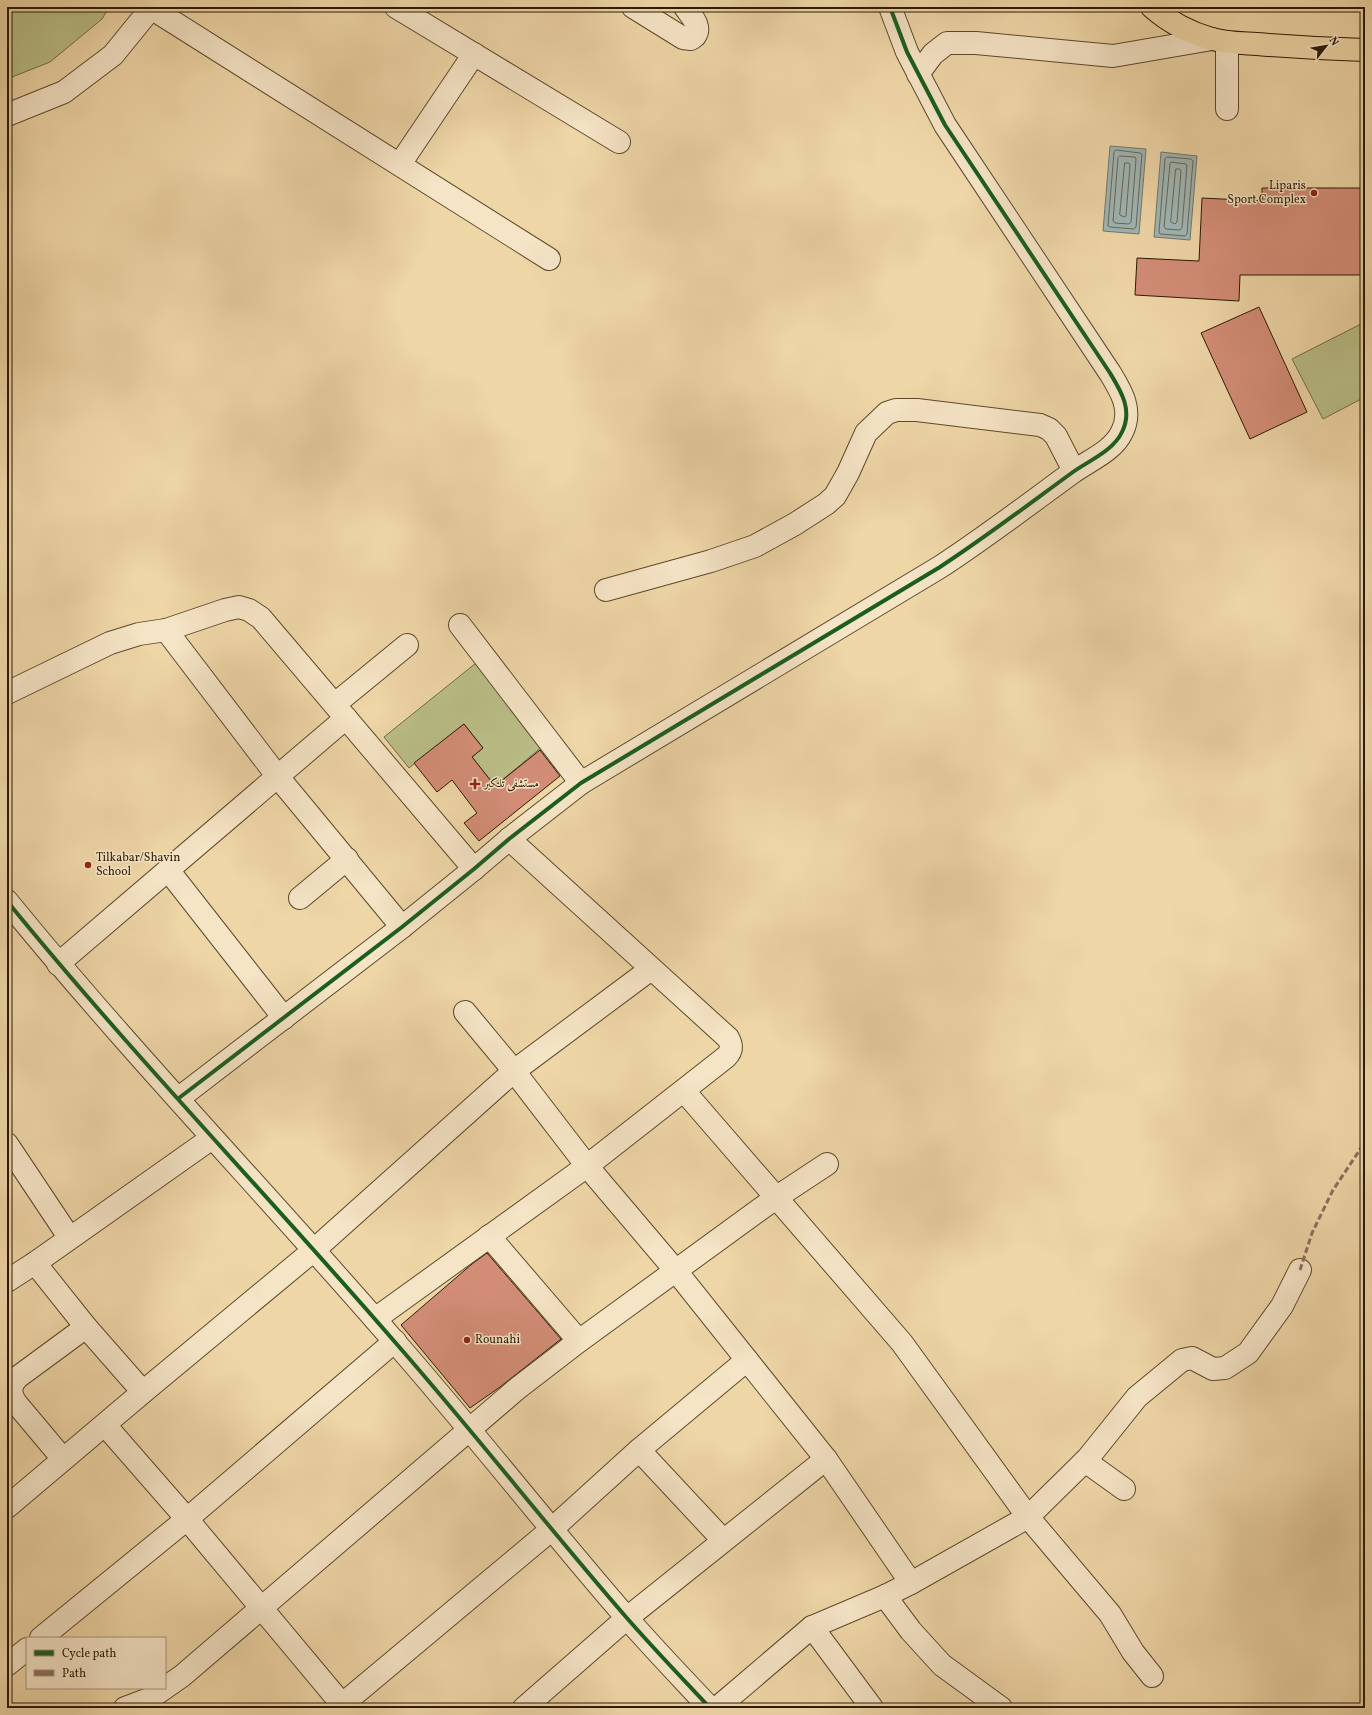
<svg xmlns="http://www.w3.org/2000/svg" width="1372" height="1715" font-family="Vollkorn,Amiri,serif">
<rect width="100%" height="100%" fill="#efd6a7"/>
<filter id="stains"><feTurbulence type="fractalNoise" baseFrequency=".005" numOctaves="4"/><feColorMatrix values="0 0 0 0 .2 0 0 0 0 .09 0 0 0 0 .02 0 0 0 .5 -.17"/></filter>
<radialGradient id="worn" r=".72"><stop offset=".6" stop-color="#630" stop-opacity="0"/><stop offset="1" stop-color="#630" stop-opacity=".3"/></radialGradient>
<!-- green -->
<g fill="#babe87" stroke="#726c44">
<polygon points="7,7 109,7 102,19 50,62 7,79"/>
<polygon points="1365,322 1365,397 1323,419 1292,359"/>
<polygon points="476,663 543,746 495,786 472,757 483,748 464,724 409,768 384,737"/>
</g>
<!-- water -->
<g fill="#a0b6b4" stroke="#71786d">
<polygon points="1110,146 1146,149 1139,234 1103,231"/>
<polygon points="1161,152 1197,156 1190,240 1154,237"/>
</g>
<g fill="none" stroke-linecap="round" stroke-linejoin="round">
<!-- shore -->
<g stroke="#66685b" stroke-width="1">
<polygon points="1116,150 1140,153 1142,154 1136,227 1134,229 1110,227 1108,226 1114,152"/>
<polygon points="1120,156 1135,157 1136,159 1131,222 1129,224 1115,223 1113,221 1118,158"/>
<polygon points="1167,157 1191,159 1193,161 1187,234 1185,236 1160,234 1159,232 1165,159"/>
<polygon points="1171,162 1186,164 1187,165 1182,228 1180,230 1166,229 1164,227 1170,164"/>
<polygon points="1125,163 1129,163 1130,165 1126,216 1124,217 1120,215"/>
<polygon points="1176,169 1180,169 1181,171 1177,222 1175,224 1171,222"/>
</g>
</g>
<!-- building -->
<g fill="#d38d77" stroke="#2b1b02">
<polygon points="1262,188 1365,188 1365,275 1240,275 1239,301 1135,295 1137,258 1199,261 1202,198 1262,201"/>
<polygon points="1259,307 1307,412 1250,439 1201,333"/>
<polygon points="464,724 483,748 472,757 495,786 540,750 560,776 479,841 464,823 477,813 452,780 437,792 414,763"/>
<polygon points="487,1253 561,1339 500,1387 470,1408 401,1325 472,1264"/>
</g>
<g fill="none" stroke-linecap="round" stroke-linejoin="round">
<defs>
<g id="minor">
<polyline points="396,7 619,142"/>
<path d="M633,7L683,38L691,39L695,36C702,26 691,16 685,7"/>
<polyline points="151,8 549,259"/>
<polyline points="1227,42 1227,109"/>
<polyline points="918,74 933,54 947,43 976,43 1113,56 1212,39"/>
<polyline points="7,115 64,92 113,55 152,7"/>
<polyline points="400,164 474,54"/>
<polyline points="606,590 711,561 755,546 795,524 826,504 835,496 848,473 866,433 887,413 896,410 917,410 1040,425 1049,429 1056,436 1074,471"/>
<polyline points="460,625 581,783"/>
<polyline points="166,630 278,777 402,927"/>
<polyline points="7,693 110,643 139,634 166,630 225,610 239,607 249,610 261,618 474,869"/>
<polyline points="335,704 407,645"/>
<polyline points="168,870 284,1018"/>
<polyline points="300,898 347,859"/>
<path d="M7,901C130,1052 266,1193 394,1341C473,1431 547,1526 626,1617C653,1648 682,1678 710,1708"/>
<polyline points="58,964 346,718"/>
<polyline points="465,1012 514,1071 587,1166 676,1271 826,1459 911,1583"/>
<polyline points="684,1091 902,1343 1028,1517 1110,1614 1133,1652 1152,1676"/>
<path d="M179,1098L402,927L474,869L509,839L581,783L940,567C986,537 1029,504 1073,472C1090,460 1113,451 1122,432C1133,410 1121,391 1110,373L945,125L907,52L890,7"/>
<polyline points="7,1144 69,1237"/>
<polyline points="489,1236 579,1341"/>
<polyline points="35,1263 86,1327 143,1392"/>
<polyline points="7,1281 35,1263 212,1138"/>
<path d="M375,1319L587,1166L726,1057C732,1051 732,1045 728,1038L509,839"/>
<polyline points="105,1425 187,1519 345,1708"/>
<polyline points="639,1450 723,1540"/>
<path d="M63,1459L16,1403C9,1393 10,1385 18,1377L86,1327"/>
<polyline points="1085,1461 1124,1489"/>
<polyline points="7,1507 143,1392 314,1250 514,1071 651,969"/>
<polyline points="885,1596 911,1631 942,1665 1001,1708"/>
<polyline points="812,1627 872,1708"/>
<polyline points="41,1638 187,1519 395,1341"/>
<polyline points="7,1665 27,1649"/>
<polyline points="125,1708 149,1699 182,1676 518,1388 579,1341 777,1197 827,1164"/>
<polyline points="338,1708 552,1529 639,1450 747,1360"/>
<polyline points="524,1708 627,1618 826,1459"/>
<polyline points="717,1708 812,1627 885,1596 911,1583 1028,1517 1088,1458 1137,1397 1182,1360 1192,1358 1213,1369 1225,1368 1248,1353 1282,1306 1300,1270"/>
</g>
<path id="major" d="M1152,7C1169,22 1190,33 1212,39C1226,43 1242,43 1257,44C1293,47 1329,49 1365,50"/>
</defs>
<!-- minor casing -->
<use href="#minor" stroke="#5c4a2b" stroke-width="24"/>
<!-- major casing -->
<use href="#major" stroke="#2b1b02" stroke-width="24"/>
<!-- minor -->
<use href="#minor" stroke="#f5e4c6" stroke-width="22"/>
<!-- major -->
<use href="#major" stroke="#efd6a7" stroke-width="22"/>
<!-- quiet -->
<polyline stroke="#8d6e63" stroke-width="3" stroke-dasharray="6 3" stroke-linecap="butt" points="1300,1270 1312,1233 1333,1190 1365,1142"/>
<defs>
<g id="cycleway">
<path d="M7,901C130,1052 266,1193 394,1341C473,1431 547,1526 626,1617C653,1648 682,1678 710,1708"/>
<path d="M179,1098L402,927L474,869L509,839L581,783L940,567C986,537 1029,504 1073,472C1090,460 1113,451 1122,432C1133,410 1121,391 1110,373L945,125L907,52L890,7"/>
</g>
</defs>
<!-- cycleway casing -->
<use href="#cycleway" stroke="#f5e4c6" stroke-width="6"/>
<!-- cycleway -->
<use href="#cycleway" stroke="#1b5e20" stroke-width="4"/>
</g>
<!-- markers -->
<g fill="#8f2418" stroke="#f5e4c6" stroke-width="1.5">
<circle cx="1314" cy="193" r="4"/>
<path d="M473 778h4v4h4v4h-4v4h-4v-4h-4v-4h4z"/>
<circle cx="88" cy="865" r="4"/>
<circle cx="467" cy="1340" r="4"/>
</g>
<g text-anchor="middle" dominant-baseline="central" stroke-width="3" stroke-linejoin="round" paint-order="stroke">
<!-- poi labels -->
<g font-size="12" fill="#2b1b02" stroke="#f5e4c6" text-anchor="start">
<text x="1306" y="186" text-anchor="end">Liparis<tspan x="1306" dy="14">Sport Complex</tspan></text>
<text x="484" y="784">مستشفى تلكبر</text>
<text x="96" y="858">Tilkabar/Shavin<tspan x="96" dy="14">School</tspan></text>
<text x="475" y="1340">Rounahi</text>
</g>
</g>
<!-- margin -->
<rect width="1372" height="1715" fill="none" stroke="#efd6a7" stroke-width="24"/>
<rect x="8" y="8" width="1356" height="1699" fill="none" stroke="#2b1b02" stroke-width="2"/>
<rect x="12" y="12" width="1348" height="1691" fill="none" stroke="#2b1b02"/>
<!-- legend -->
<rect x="26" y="1637" width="140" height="52" fill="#f5e4c6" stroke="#a49478"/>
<rect x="34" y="1650" width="20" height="6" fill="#1b5e20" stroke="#a49478"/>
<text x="62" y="1657" font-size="12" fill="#2b1b02">Cycle path</text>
<rect x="34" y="1670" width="20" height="6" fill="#8d6e63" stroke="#a49478"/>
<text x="62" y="1677" font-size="12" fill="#2b1b02">Path</text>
<!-- north arrow -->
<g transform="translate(1326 46) rotate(59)" stroke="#f5e4c6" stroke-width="3" paint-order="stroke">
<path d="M0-3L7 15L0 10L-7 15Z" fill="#2b1b02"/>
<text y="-6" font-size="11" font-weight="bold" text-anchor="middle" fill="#2b1b02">N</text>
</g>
<rect width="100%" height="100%" filter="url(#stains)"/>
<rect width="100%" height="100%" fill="url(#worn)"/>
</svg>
